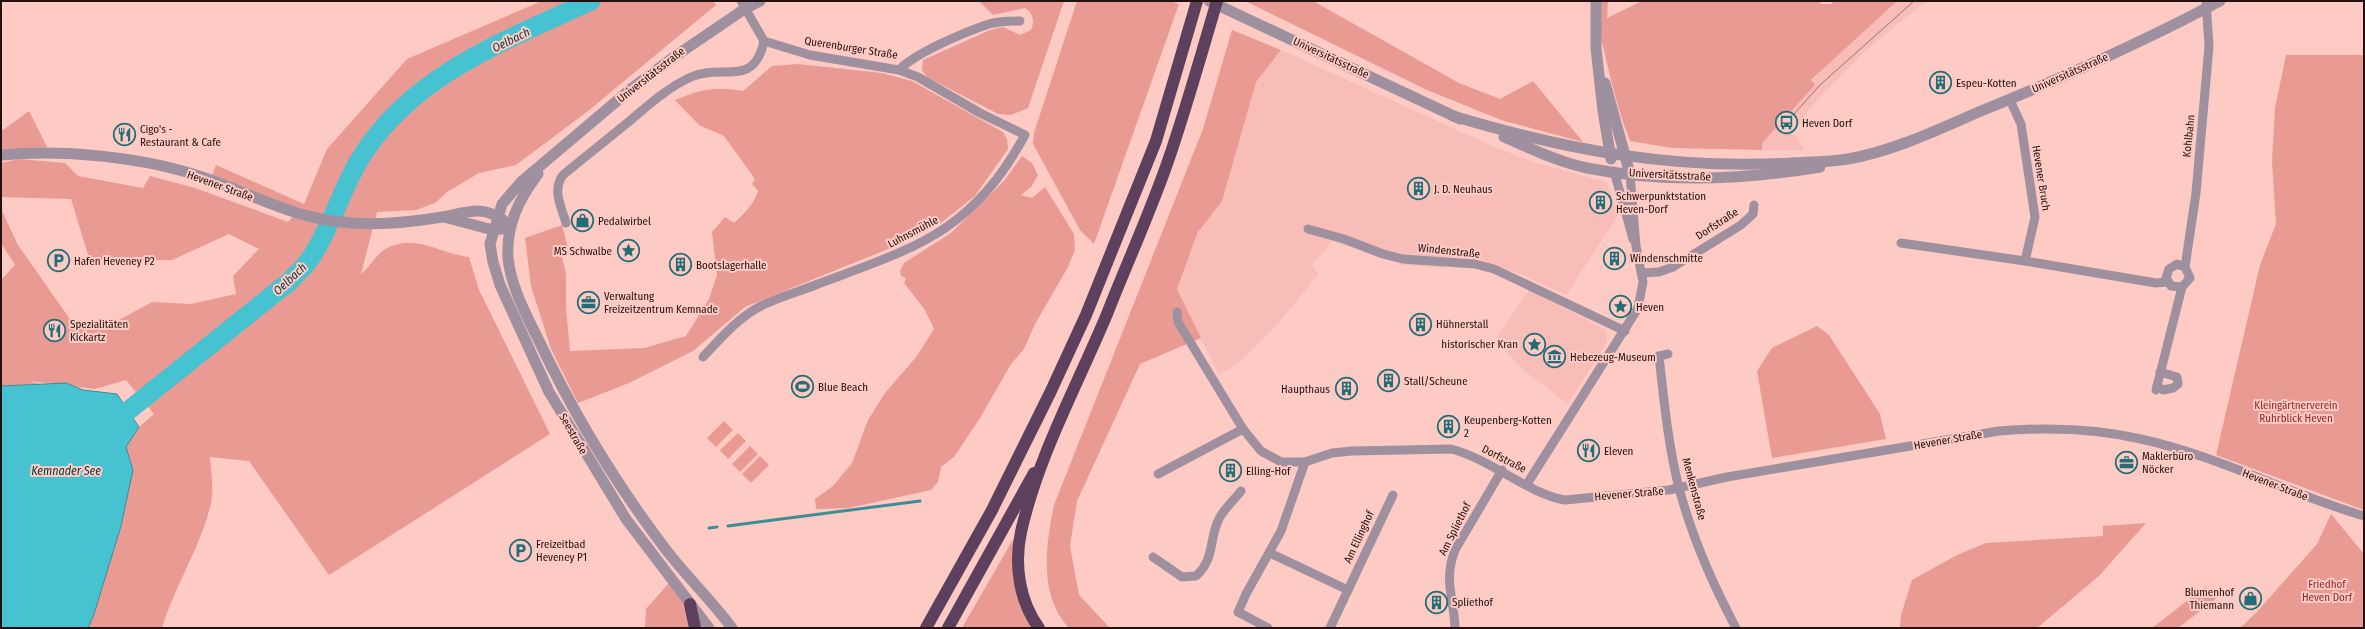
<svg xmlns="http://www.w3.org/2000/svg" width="2365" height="629" font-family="'Fira Sans Condensed',sans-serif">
<rect width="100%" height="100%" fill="#fecac4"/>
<!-- built -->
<g fill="#f9bdb7">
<polygon points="1897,1 1926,1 1866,50 1822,95 1791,131 1805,150 1762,150 1755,144 1810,83 1847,45"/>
<polygon points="1281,50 1492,146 1533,162 1607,182 1618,216 1566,295 1516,272 1468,256 1452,255 1446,268 1403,265 1332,241 1312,266 1319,274 1276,326 1238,364 1219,375 1177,289 1256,82"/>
<polygon points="1529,290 1606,330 1607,342 1568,404 1526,372 1495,340"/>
</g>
<!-- green -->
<g fill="#e99b93">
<path d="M542,1H713L716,5L588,111L516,165L479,173L447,192L435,203L416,210L377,212L361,274C370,267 377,253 387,248C415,233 441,254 469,257L479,290L550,434L329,575L249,461L210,457C211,471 214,489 211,503C201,547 175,585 162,628H88L94,614L133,470L126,447L139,427L154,414L126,380L95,389L29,381L39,384L1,386V280L15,265L1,243V209L18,245L74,325L119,320L152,302L191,304L236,294L233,276L259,249L229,234L172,260L90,261L71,199L1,197V163L19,159L65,163L78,176L143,188L150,176L195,188L288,222L299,210L212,176L216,165L304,204L327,149L407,59Z"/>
<path d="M979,1H1064L1028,108L1011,115L998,114L927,77L922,70L923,60L990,30L1003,27L1020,35L1031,30C1035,20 1033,14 1025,8L993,15Z"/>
<polygon points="1077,1 1170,1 1179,4 1094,244 1080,230 1033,144 1034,133"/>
<polygon points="1245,1 1313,1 1459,83 1500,99 1533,81 1583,142 1501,120 1427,90"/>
<path d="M1591,1H1608L1607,18L1642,1H1820L1821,4H1831L1834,1H1897L1811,80L1815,85L1762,143V150L1672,148L1630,141C1612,96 1605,47 1591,1Z"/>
<path d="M1232,30L1281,50L1256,82L1222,201L1198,232L1177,289L1201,338L1140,364L1077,501L1070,546L1079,595L1110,628H1069C1038,595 1046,544 1054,505L1203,129Z"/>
<polygon points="2286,55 2364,55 2364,510 2216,455 2260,265 2276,224 2272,161 2275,108"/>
<path d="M798,64L882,73L912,81L1003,132L1007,139L1008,149L975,196L942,222L903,243L745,307L693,351L629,383L578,403L551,349L531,286L525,238L562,225L568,248L560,250L566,273V308L570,351L644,348L686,336L709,299L717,275L712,232L725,217L734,223C744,214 754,204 758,191L752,184L755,179L724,136L699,125L675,100C700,89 717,86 743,91L772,66Z"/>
<polygon points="29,111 47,147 1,150 1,127 3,130"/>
<polygon points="1022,156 1032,163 1038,175 1031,187 1021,195 1032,198 1045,187 1074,234 1075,250 1068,267 1035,324 1024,349 1011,364 980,418 954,457 941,467 938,482 931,490 849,508 816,509 815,499 833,486 852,463 868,420 885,393 917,356 934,329 925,310 904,283 906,278 901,276 900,271 904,263 951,233 1004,181"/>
<polygon points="1817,326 1829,335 1880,414 1886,439 1772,458 1757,371 1772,348"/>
<polygon points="724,421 733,430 716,447 707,438"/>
<polygon points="738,433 746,441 728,459 720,450"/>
<polygon points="750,446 758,454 740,472 732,464"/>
<polygon points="760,456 769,465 751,483 742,474"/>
<polygon points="2331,514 2364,554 2364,628 2240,628 2256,613 2317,544"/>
<polygon points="2146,523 2099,576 2037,628 1900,628 1901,615 1912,580 1957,555 1986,543 2103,536 2103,526"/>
<polygon points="1015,536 1035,628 962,628"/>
<polygon points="669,583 688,606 692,628 645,628 646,609"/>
<polygon points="2205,587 2221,595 2178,628 2152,628"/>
</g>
<!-- water -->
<polygon fill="#47c2d0" stroke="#3c8d96" points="66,383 83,390 117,394 139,427 126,447 133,470 121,526 94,614 88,628 1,628 1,386"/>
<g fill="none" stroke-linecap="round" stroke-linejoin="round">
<!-- stream -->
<g stroke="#3c8d96" stroke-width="3">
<polyline points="728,526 920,501"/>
<polyline points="709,528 717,527"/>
</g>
<!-- river -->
<path stroke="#47c2d0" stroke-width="19" d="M109,426L290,281C296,274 305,267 310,259C332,227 342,186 363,154C416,73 507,40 591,1"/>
<!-- minor -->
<g stroke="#9f909f" stroke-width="9">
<path d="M899,70C915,53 965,32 989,24C999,21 1009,21 1020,21"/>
<polyline points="2010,100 2021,124 2035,217 2025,261"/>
<polyline points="1614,171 1633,239"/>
<path d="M566,223C561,206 552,190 563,175C586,156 609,138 632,119C651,103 669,87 691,77C722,63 754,89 764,41"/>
<polyline points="1308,229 1344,239 1383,254 1403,259 1475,264 1494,269 1625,331"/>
<polyline points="1901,243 2025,261 2156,283 2168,282"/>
<polyline points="2185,267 2177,264 2169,269 2166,278 2171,286 2182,287 2190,278 2185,267 2196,193 2209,46 2206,1"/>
<polyline points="1642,273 1659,272 1673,267 1741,225 1753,214 1754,205"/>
<polyline points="1177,312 1178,322 1243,429"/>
<path d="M1668,354L1659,356C1664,400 1668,445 1679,488C1692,537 1712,583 1736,628"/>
<path d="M703,357C720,339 737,319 759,307C777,297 799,292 818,284C917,247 971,233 1025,135L980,113L918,77L899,70L810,55L764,41L741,1"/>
<polyline points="2157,386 2163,390 2173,388 2178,384 2177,377 2160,372"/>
<polyline points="2156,390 2182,287"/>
<path d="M1158,474L1243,429L1261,451L1281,462H1305L1332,453L1352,451L1451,449C1491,459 1528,494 1565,500L1669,490L1727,477L1999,431C2047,427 2094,428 2141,439C2218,456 2289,494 2364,516"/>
<polyline points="1527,484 1638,308 1643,282 1636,246 1630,174"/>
<polyline points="1270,553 1348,590"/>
<path d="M1153,557L1182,577L1196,576C1216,558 1208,538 1220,517C1225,508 1234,500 1241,491"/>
<polyline points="1268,628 1238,612 1246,594 1281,531 1305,462"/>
<polyline points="1330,628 1393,495"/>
<path d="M1455,628C1454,597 1443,581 1455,550L1502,470"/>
</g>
<!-- tertiary -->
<g stroke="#9f909f" stroke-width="11">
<polyline points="1209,1 1460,119"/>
<polyline points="1596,1 1596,48 1603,111 1611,159"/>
<polyline points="1605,83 1630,174"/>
<path d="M1453,116C1566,150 1674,170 1792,163C1810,162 1830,162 1848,159C1894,151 1939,129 1981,111C2062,78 2143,42 2220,1"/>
<path d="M1504,137C1530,148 1558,162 1587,168C1663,183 1743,180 1820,167"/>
<path d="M1,155C63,149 145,157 205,178C257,196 294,219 351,223C381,225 413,222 442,217C454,215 466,211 478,211C486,211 497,215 503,220"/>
<path d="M538,174C519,199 506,225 508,258C511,288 528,318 541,345C576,418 618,487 667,551C688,578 712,601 732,628"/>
<polyline points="444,217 493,230 510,228"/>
<polyline points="709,628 626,519 549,392 500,285 493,262 490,244 502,204 521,182 631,89 674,57 746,8 760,1"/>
</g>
<!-- motorway -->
<g stroke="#5c405d" stroke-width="12">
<polyline points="690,604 695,628"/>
<polyline points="926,628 992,510 1050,393 1086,315 1156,141 1197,1"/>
<polyline points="948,628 1034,473"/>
<path d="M1039,628C1019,601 1014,564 1021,532C1038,456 1077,386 1107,314C1127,263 1150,213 1168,161C1186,109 1201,55 1217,1"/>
</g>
<!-- tram -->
<polyline stroke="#97736f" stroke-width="1" points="1785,124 1820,85 1914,1"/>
</g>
<!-- icons -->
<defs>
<symbol id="building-ring" viewBox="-11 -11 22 22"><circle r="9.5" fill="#fecac4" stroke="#236e76" stroke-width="1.5"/><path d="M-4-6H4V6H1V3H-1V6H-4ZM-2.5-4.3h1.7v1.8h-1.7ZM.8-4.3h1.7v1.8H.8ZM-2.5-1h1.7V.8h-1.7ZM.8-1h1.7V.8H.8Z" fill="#236e76"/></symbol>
<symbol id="bus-ring" viewBox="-11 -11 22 22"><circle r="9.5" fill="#fecac4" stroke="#236e76" stroke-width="1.5"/><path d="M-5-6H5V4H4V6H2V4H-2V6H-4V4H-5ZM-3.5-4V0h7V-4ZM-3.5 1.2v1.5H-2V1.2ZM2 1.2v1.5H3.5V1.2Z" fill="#236e76"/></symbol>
<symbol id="restaurant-ring" viewBox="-11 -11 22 22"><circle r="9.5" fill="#fecac4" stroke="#236e76" stroke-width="1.5"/><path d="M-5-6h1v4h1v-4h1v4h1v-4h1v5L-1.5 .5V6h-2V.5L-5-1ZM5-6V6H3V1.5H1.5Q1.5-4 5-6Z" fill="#236e76"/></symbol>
<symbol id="shop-ring" viewBox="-11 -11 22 22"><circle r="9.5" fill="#fecac4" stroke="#236e76" stroke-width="1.5"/><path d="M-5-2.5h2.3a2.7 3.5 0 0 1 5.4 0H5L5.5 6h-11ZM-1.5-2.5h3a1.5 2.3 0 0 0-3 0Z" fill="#236e76"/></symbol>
<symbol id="sight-ring" viewBox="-11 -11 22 22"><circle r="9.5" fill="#fecac4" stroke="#236e76" stroke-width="1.5"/><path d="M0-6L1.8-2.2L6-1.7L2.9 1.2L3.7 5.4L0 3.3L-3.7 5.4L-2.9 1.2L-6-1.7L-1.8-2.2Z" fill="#236e76"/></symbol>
<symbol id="parking-ring" viewBox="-11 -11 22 22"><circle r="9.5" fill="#fecac4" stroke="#236e76" stroke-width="1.5"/><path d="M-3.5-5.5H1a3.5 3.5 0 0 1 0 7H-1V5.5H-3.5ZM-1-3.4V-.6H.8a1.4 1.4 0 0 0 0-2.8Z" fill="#236e76"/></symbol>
<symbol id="office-ring" viewBox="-11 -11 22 22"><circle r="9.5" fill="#fecac4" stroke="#236e76" stroke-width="1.5"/><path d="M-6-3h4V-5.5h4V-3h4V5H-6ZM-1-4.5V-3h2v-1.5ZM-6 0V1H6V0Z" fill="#236e76"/></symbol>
<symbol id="museum-ring" viewBox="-11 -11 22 22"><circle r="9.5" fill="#fecac4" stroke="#236e76" stroke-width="1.5"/><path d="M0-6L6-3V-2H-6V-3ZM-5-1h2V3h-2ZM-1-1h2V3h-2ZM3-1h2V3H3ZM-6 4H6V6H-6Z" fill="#236e76"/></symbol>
<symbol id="stadium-ring" viewBox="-11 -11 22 22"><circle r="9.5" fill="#fecac4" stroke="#236e76" stroke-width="1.5"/><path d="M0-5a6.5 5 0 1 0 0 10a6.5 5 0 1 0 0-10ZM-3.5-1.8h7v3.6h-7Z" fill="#236e76"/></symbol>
</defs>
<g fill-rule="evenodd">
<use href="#building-ring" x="1928" y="70" width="25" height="25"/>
<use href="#bus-ring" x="1774" y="110" width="25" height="25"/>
<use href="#restaurant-ring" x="112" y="122" width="25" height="25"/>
<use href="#building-ring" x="1406" y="176" width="25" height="25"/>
<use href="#building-ring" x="1588" y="190" width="25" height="25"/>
<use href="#shop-ring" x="570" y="208" width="25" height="25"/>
<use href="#sight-ring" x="616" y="238" width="25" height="25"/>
<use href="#building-ring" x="1602" y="246" width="25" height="25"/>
<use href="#parking-ring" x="46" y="248" width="25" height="25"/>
<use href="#building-ring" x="668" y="252" width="25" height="25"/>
<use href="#office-ring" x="576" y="290" width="25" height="25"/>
<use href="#sight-ring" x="1608" y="294" width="25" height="25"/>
<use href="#building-ring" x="1408" y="312" width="25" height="25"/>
<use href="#restaurant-ring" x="42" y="318" width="25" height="25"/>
<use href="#sight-ring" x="1522" y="332" width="25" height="25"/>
<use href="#museum-ring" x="1542" y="344" width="25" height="25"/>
<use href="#building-ring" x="1376" y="368" width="25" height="25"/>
<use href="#stadium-ring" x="790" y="374" width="25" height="25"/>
<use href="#building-ring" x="1334" y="376" width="25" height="25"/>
<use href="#building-ring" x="1436" y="414" width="25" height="25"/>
<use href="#restaurant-ring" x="1576" y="438" width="25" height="25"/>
<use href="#office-ring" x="2114" y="450" width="25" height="25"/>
<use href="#building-ring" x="1218" y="458" width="25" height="25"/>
<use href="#parking-ring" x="508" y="538" width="25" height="25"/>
<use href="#shop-ring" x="2238" y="586" width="25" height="25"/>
<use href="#building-ring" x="1424" y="590" width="25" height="25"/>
</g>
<g text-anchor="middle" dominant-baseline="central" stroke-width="4" stroke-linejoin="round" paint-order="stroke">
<!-- street labels -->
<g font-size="11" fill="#22110f" stroke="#fecac4">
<text transform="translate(851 48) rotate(9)">Querenburger Straße</text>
<text transform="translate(1331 58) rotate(25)">Universitätsstraße</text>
<text transform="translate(2070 73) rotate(-24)">Universitätsstraße</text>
<text transform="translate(651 75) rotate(-38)">Universitätsstraße</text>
<text transform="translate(2189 136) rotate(-84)">Kohlbahn</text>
<text transform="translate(1670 175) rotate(3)">Universitätsstraße</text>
<text transform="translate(2041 178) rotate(81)">Hevener Bruch</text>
<text transform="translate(220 186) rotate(20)">Hevener Straße</text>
<text transform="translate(1717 224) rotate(-33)">Dorfstraße</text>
<text transform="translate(913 232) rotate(-28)">Luhnsmühle</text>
<text transform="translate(1449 251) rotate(6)">Windenstraße</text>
<text transform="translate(573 434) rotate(60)">Seestraße</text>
<text transform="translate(1948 440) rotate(-10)">Hevener Straße</text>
<text transform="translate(1504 459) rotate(27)">Dorfstraße</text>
<text transform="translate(2275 485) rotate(21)">Hevener Straße</text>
<text transform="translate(1694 489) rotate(75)">Menkenstraße</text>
<text transform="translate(1629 494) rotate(-5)">Hevener Straße</text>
<text transform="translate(1455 529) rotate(-63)">Am Spliethof</text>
<text transform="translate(1359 537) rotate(-65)">Am Ellinghof</text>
</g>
<!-- poi labels -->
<g font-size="11" fill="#22110f" stroke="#fecac4" text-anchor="start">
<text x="1956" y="83">Espeu-Kotten</text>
<text x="1802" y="123">Heven Dorf</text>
<text x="140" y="129">Cigo's -<tspan x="140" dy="13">Restaurant &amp; Cafe</tspan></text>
<text x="1434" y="189">J. D. Neuhaus</text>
<text x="1616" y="196">Schwerpunktstation<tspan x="1616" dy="13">Heven-Dorf</tspan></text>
<text x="598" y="221">Pedalwirbel</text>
<text x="612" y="251" text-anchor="end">MS Schwalbe</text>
<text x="1630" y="258">Windenschmitte</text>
<text x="74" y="261">Hafen Heveney P2</text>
<text x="696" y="265">Bootslagerhalle</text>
<text x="604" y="296">Verwaltung<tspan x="604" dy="13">Freizeitzentrum Kemnade</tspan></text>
<text x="1636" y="307">Heven</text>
<text x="70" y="324">Spezialitäten<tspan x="70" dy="13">Kickartz</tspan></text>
<text x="1436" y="324">Hühnerstall</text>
<text x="1518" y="344" text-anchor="end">historischer Kran</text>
<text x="1570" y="357">Hebezeug-Museum</text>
<text x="1404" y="381">Stall/Scheune</text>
<text x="818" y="387">Blue Beach</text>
<text x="1330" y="389" text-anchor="end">Haupthaus</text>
<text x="1464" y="420">Keupenberg-Kotten<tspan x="1464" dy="13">2</tspan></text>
<text x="1604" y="451">Eleven</text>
<text x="2142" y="456">Maklerbüro<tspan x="2142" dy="13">Nöcker</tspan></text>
<text x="1246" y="471">Elling-Hof</text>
<text x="536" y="544">Freizeitbad<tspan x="536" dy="13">Heveney P1</tspan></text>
<text x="2234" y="592" text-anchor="end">Blumenhof<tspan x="2234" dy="13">Thiemann</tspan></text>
<text x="1452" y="602">Spliethof</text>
</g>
<!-- park labels -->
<g font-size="11" fill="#8e2826" stroke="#fecac4">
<text x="2296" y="405">Kleingärtnerverein<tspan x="2296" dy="13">Ruhrblick Heven</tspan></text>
<text x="2327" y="584">Friedhof<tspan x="2327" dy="13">Heven Dorf</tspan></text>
</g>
<!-- water labels -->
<g font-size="12" font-style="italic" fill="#003b42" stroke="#fecac4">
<text transform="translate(511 40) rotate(-26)">Oelbach</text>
<text transform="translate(290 279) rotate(-43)">Oelbach</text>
<text x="66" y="471">Kemnader See</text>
</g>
</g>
<!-- border -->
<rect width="2365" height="629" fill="none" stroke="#22110f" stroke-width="4"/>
</svg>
